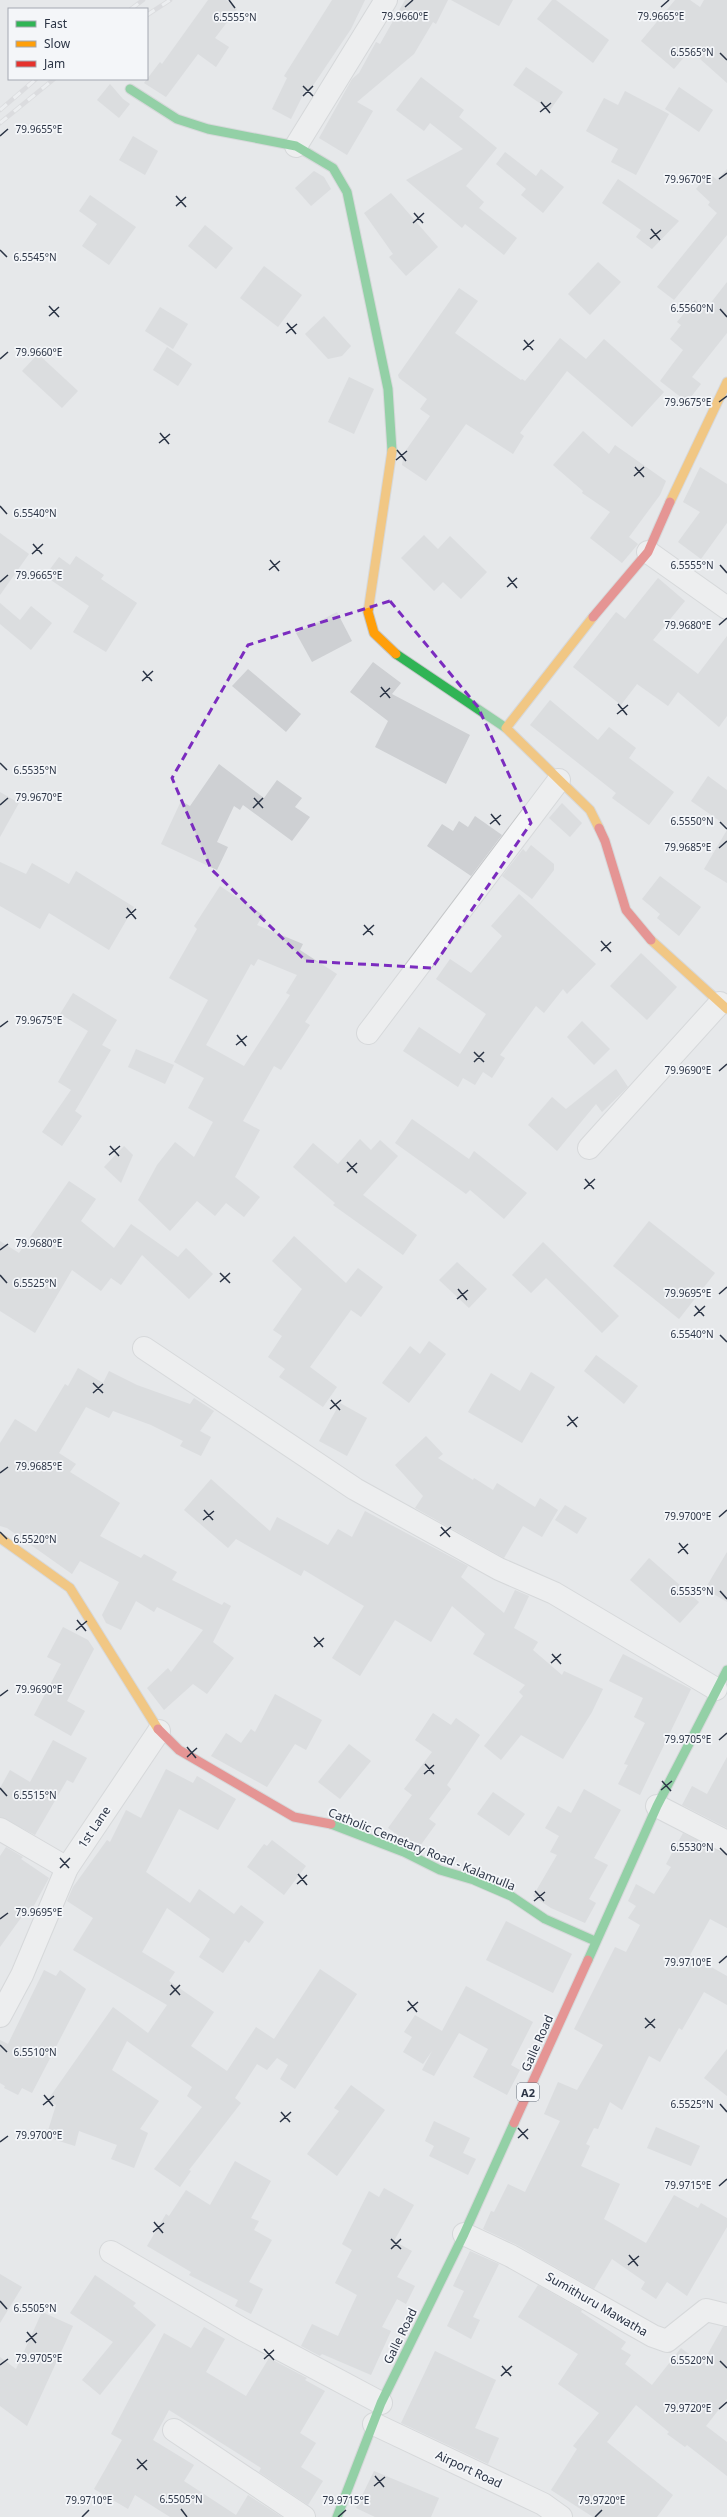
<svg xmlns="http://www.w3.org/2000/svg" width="727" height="2517" font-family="'Noto Sans',sans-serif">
<rect width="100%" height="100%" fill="#e6e8ea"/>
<!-- building -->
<g fill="#ced0d3" fill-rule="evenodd">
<polygon points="208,0 226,0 237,9 215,38 229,47 216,67 198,54 166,97 144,83 160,62 162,64"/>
<polygon points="332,0 365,0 351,29 308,93 305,91 291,119 272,109 287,78 284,76"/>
<polygon points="405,0 448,0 436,24 433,22 414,54 357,102 373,111 347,155 319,138 352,79 359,73 376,42 380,44"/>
<polygon points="451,0 513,0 499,26"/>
<polygon points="552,0 556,0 609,40 593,63 537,19"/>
<polygon points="675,0 690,0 700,7 704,0 727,0 727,83 690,50 674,69 641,41"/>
<polygon points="526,67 563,92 550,110 513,85"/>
<polygon points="421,77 464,110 459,117 497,148 466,186 484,202 479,208 517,238 504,255 465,224 462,228 406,180 463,149 430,123 424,131 396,110"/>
<polygon points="110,84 123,99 130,104 119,118 97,100"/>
<polygon points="679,87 713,110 699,132 665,109"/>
<polygon points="625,91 669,114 636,175 611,162 618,149 586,131 604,98 618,105"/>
<polygon points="133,136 158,151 145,175 119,160"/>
<polygon points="505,152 536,176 541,169 564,187 543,213 521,195 526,189 496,164"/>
<polygon points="727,169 727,235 674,300 657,287 717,213 708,205 710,202 696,189 709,173 717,180"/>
<polygon points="314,171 324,177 331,189 311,206 295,188"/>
<polygon points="618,179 679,221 652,249 636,237 641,230 602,203"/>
<polygon points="391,193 438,247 406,276 389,257 393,254 364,213"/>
<polygon points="90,195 136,227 109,265 82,246 97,224 79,211"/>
<polygon points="205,225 233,248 216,269 188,246"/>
<polygon points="598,262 621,282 590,315 568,294"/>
<polygon points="264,266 302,295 278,327 240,298"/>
<polygon points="727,282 727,333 692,377 701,384 687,402 660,381 683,350 670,339 681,325 677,322 695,300 706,309"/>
<polygon points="459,288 478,301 455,333 521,380 522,379 525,381 560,338 586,359 604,339 664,392 632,427 567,371 520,433 524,436 513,454 466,424 426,481 402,465 404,453 430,416 420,409 427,399 399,378 398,375"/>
<polygon points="160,307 188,324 173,349 145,331"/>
<polygon points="324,316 351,346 342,356 328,359 305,334"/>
<polygon points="167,347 192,364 178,386 153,370"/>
<polygon points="38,354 78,391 62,408 22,371"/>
<polygon points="349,377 374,389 354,434 328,422"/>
<polygon points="583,431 609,454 615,445 666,481 660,495 629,537 638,544 622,563 590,538 610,512 582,493 583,491 553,465"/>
<polygon points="700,467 727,484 727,523 701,559 678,542 700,512 683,502"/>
<polygon points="0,533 29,554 0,595"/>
<polygon points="424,535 438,549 450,536 487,572 461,599 443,582 434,591 401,558"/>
<polygon points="76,556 104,575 101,579 137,603 106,652 73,632 89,606 45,576 59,557 70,565"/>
<polygon points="658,578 685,601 653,640 698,674 727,636 727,716 719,727 678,692 668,706 637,684 621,705 573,667 616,612 625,619"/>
<polygon points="0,603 20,620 31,606 52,623 31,650 0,624"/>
<polygon points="337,612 352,641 312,662 296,633"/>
<polygon points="373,662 401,683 392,694 470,735 446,784 375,747 388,721 350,692"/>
<polygon points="248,669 301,714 286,732 232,686"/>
<polygon points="550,700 598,740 609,727 636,748 629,758 674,792 649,825 612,798 616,793 530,725"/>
<polygon points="219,764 264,798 277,780 302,798 295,807 310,817 292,841 243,805 240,810 234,806 217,842 228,847 217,870 161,844 181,801 190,806"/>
<polygon points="708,776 727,790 727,826 691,801"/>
<polygon points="0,792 19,803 0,837"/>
<polygon points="562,803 582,823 570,837 549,818"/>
<polygon points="475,816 502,835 471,876 427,846 442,824 453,831 459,821 468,827"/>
<polygon points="727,830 727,883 704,869"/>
<polygon points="531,845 554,864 554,870 532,899 502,876 523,849 526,852"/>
<polygon points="0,862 26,874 32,863 69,884 76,871 134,907 109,950 49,913 40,929 0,906"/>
<polygon points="660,876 701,907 679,936 657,918 660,914 642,899"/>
<path d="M220,886L263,915L257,925L303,944L300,950L337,974L305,1022L310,1025L281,1070L274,1066L243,1121L260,1130L235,1177L260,1197L244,1217L226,1203L215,1216L197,1201L170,1231L138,1200L157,1165L175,1142L194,1157L213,1122L188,1108L204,1078L174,1062L208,1000L169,978L197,929L194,926ZM258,959L297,975L286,993L290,995L244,1066L206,1045L251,964L254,966Z"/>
<polygon points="519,894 596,964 567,994 563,989 544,1013 536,1006 500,1055 505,1058 492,1078 483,1072 475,1085 463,1078 458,1087 403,1051 419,1027 460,1054 486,1014 436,979 450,959 471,973 502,936 491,926"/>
<polygon points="641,953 677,987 647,1020 610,986"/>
<polygon points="73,993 117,1020 102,1045 111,1050 75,1111 82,1116 62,1146 42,1132 71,1090 58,1082 88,1031 60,1014"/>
<polygon points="582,1021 610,1049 594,1065 567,1037"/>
<polygon points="136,1049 174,1065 165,1084 128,1067"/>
<polygon points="616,1069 628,1087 602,1112 596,1104 557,1151 528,1125 552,1097 566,1109"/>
<polygon points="412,1119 469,1159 474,1151 527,1193 504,1219 470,1190 466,1194 395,1143"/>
<polygon points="360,1139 371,1150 380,1140 398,1156 363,1195 417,1235 403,1255 333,1205 335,1203 293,1167 313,1143 338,1164"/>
<polygon points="124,1146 133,1155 121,1183 104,1167"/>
<polygon points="69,1181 96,1199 81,1221 114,1248 131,1224 178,1257 186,1248 213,1274 189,1299 142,1255 121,1285 111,1278 101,1291 72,1270 35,1333 0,1311 0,1241 19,1253"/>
<polygon points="649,1221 715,1273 679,1319 613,1266"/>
<polygon points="294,1236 346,1283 358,1268 383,1287 361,1317 351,1310 310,1367 337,1387 323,1407 279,1377 285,1369 268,1357 282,1336 273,1330 302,1289 272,1261"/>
<polygon points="543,1242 619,1316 602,1333 546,1278 531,1293 512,1275"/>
<polygon points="457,1262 487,1289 469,1308 439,1280"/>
<polygon points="429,1341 446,1354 409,1403 382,1383 410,1346 420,1354"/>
<polygon points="596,1355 638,1386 624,1404 584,1371"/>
<polygon points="78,1368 103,1383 109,1371 137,1385 190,1404 194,1398 214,1411 200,1431 211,1437 201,1456 180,1446 183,1441 151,1425 113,1411 109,1418 86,1407 59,1453 76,1464 70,1472 120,1503 100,1536 141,1558 144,1554 177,1572 172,1580 222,1605 224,1602 231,1606 213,1642 234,1658 207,1694 193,1684 164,1710 147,1688 168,1668 171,1672 203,1630 157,1607 154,1612 136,1601 121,1630 106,1623 102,1615 119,1582 80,1561 72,1574 7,1528 0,1526 0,1443 15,1419 36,1432 65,1384 68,1386"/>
<polygon points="531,1372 555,1387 522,1443 468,1412 491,1373 520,1391"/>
<polygon points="340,1403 367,1418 347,1456 319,1441"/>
<polygon points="426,1436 443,1454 438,1458 473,1480 474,1478 493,1490 497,1483 535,1507 540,1498 558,1510 542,1537 523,1526 504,1558 415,1508 423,1496 395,1465"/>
<polygon points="211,1479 270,1531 277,1517 328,1545 338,1529 352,1537 365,1511 468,1566 461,1577 504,1613 515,1590 529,1596 514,1628 538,1642 533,1650 562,1675 564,1671 603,1689 592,1712 563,1759 521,1735 501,1760 484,1746 523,1696 519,1692 525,1685 473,1654 485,1634 452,1606 431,1642 395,1620 360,1676 332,1658 364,1606 304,1570 301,1576 236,1539 228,1548 184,1510"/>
<polygon points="565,1505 587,1518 577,1534 555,1520"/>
<polygon points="727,1552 727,1602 705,1589"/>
<polygon points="649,1558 699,1602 680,1623 630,1580"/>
<polygon points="63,1627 88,1640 94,1649 67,1701 85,1711 71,1736 34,1715 61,1664 47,1657"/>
<polygon points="623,1654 691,1689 640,1795 618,1784 628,1765 624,1764 645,1723 634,1717 643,1698 609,1681"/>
<polygon points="275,1694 322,1720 306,1750 295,1744 267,1787 211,1756 226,1733 241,1743 251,1729 255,1732"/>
<polygon points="433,1713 451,1725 456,1718 480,1735 447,1785 451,1789 429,1819 436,1824 420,1846 402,1838 388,1828 412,1795 404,1789 432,1752 415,1740"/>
<polygon points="53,1740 87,1758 73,1783 67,1780 35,1835 0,1817 0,1788 10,1770 30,1782"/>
<polygon points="349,1744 371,1761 340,1799 318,1782"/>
<polygon points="727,1757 727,1828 682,1805 692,1786 707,1794"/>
<polygon points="166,1769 193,1783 197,1776 236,1799 218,1830 179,1809 146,1872 190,1903 199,1889 234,1914 241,1905 264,1922 249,1943 245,1940 223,1973 199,1957 210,1939 167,1908 142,1952 175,1972 169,1981 214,2012 191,2046 227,2071 256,2027 274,2039 320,1969 357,1994 295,2089 280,2079 288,2065 277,2058 267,2070 257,2064 235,2098 241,2103 189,2170 191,2171 180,2187 154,2169 202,2107 187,2096 192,2087 127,2041 112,2070 159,2101 140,2129 148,2133 134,2168 111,2159 117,2145 79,2131 75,2146 46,2137 56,2105 47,2101 113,2007 148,2033 167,2005 73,1950 93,1918 67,1901 73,1887 107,1840 110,1842 126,1810 141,1818"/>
<polygon points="584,1789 621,1810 594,1858 608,1865 589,1899 596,1903 585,1923 551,1908 533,1896 557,1855 550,1852 559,1836 545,1828 558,1806 571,1813"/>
<polygon points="493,1792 525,1814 509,1836 477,1814"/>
<polygon points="683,1833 727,1854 727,1928 710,1919 690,1955 727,1976 727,2005 704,1992 682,2030 679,2028 660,2062 649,2056 622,2110 610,2102 598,2129 594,2128 586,2144 590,2146 581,2166 620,2184 604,2219 646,2243 674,2195 698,2208 701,2203 727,2218 727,2227 687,2296 667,2282 656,2299 641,2289 645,2282 612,2259 594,2289 517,2245 483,2229 491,2211 494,2212 508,2184 525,2192 560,2121 544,2114 558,2082 577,2090 603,2045 574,2029 615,1947 626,1952 640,1925 628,1918 636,1906 628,1901 636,1884 654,1894 671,1867 666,1864"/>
<polygon points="272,1840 306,1866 284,1895 247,1867 264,1844 267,1846"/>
<polygon points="6,1847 23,1857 21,1859 49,1878 31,1911 28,1908 0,1947 0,1856"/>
<polygon points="506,1921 572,1954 553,1993 486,1960"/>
<polygon points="44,1970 56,1976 60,1970 86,1989 32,2093 22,2088 18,2095 4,2088 5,2086 0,2083 0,2040 8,2044"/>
<polygon points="466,1986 533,2022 511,2065 520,2070 507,2095 473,2077 488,2049 459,2033 434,2076 422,2070 432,2051 423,2064 403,2052 412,2037 404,2032 415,2015 442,2031"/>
<polygon points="727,2049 727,2096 704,2078"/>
<polygon points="351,2085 385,2110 337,2176 307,2154 339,2111 334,2108"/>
<polygon points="434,2121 470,2138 463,2153 476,2159 468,2175 429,2156 434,2146 425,2141"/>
<polygon points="656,2127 700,2146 691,2166 647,2148"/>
<polygon points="235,2161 271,2181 251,2218 259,2221 254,2230 272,2240 249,2282 263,2289 251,2314 235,2306 238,2300 189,2275 191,2272 147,2246 166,2214 169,2216 186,2190 210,2205"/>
<polygon points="384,2188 414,2205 394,2241 412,2251 397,2277 415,2286 406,2304 397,2299 382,2327 391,2331 371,2375 322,2354 320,2356 301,2346 312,2324 338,2336 357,2295 335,2283 352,2250 342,2244 369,2191 379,2197"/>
<polygon points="470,2251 499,2264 473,2317 480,2320 471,2339 447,2326 464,2291 453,2286"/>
<polygon points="0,2274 22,2287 0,2323"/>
<polygon points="95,2275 136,2303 133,2306 156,2325 100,2395 82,2380 113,2342 70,2313"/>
<polygon points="538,2285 582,2310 581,2312 626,2342 621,2349 631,2355 625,2364 652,2385 681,2348 702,2364 723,2327 727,2327 727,2399 706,2426 727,2442 727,2476 687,2445 685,2447 667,2434 669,2432 636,2405 607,2442 673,2495 657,2517 593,2517 551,2490 577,2449 573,2446 599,2413 558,2384 578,2354 518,2317"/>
<polygon points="42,2312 73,2326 27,2426 0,2406 0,2357 16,2369"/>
<polygon points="204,2327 225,2339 206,2372 246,2396 269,2358 307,2378 305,2380 325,2391 300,2433 316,2443 301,2467 323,2481 308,2505 259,2472 261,2468 169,2410 153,2440 194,2465 184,2481 236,2515 248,2495 282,2517 170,2517 135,2495 128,2509 94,2489 122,2440 111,2434 164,2333 191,2348"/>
<polygon points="435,2351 496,2380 475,2428 499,2438 488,2464 401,2423"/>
<polygon points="374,2471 439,2498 431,2517 375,2517 356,2508"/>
</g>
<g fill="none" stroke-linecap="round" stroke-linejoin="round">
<defs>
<g id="street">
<polyline points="296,146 386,0"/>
<polyline points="648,552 727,608"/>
<polyline points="368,1033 559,780"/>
<polyline points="589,1148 720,1003"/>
<polyline points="144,1348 355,1489 499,1569 554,1593 716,1689"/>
<polyline points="657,1806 727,1842"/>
<polyline points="0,1829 67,1868"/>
<polyline points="0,2016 22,1975 67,1868 159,1731"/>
<polyline points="464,2234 511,2256 653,2336 667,2341 706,2310 727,2315"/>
<polyline points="111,2252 242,2329 381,2403"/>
<polyline points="374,2424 543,2504 561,2517"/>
<polyline points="174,2430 304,2517"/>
</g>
<g id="fast">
<polyline points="130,89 177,119 208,129 296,146 333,168 347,192 388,389 392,451"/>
<polyline points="396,654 506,728"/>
<polyline points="331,1824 404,1852 440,1870 474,1880 511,1896 545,1919 595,1941"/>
<polyline points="588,1960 657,1806 727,1670"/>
<polyline points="337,2517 381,2403 464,2234 514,2123"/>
</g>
<g id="slow">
<polyline points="392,451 368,612 374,633 396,654"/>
<polyline points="670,502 727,382"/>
<polyline points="593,617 506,728 590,810 599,828"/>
<polyline points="651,940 727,1009"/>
<polyline points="0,1538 70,1588 158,1729"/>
</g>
<g id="jam">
<polyline points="593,617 648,552 670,502"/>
<polyline points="599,828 605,841 626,910 651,940"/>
<polyline points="158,1729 179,1750 294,1817 331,1824"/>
<polyline points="514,2123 588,1960"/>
</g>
</defs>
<!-- street casing -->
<use href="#street" stroke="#c4c6c8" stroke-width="24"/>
<!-- fast casing -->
<use href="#fast" stroke="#c4c6c8" stroke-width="11"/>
<!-- slow casing -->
<use href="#slow" stroke="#c4c6c8" stroke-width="11"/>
<!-- jam casing -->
<use href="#jam" stroke="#c4c6c8" stroke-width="11"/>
<!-- street -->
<use href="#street" stroke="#f5f6f7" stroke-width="22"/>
<!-- fast -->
<use href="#fast" stroke="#30b455" stroke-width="9"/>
<!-- slow -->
<use href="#slow" stroke="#ff9f0a" stroke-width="9"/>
<!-- jam -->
<use href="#jam" stroke="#e5322d" stroke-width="9"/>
<defs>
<g id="rail">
<polyline points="131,9 143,0"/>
<polyline points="147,15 170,0"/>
<polyline points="0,110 36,79"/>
<polyline points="0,123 54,79"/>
</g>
</defs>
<!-- rail casing -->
<use href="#rail" stroke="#cecfd2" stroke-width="4.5"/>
<!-- rail -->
<use href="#rail" stroke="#f4f6f9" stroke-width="3" stroke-dasharray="9" stroke-linecap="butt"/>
</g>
<!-- marked area -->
<path d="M0 0H727V2517H0ZM390,601L478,707L531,823L432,968L306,961L211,869L172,778L248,645Z" fill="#e6e8ea" fill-opacity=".55" fill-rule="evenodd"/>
<path fill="none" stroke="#7b2cbf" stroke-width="3" stroke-dasharray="8 5" stroke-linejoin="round" d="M390,601L478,707L531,823L432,968L306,961L211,869L172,778L248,645Z"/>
<!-- ticks -->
<path fill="none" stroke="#2b3445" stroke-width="1.5" d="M229,0L235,8M405,7L413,0M661,7L669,0M720,53L727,60M303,86L313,96M303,96L313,86M541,102L550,113M540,112L551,103M0,136L8,129M719,179L727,173M176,196L186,207M176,206L186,197M414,213L423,223M413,223L424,213M651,229L660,240M650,239L661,230M0,250L7,257M49,306L59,317M720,309L727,317M49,316L59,307M287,323L296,334M286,333L297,324M524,340L533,350M523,350L534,340M0,359L8,352M719,402L727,396M160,433L169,444M159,443L170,434M397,450L406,461M396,460L407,451M635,467L644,477M634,476L644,467M0,506L7,514M33,544L42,554M32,554L43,544M270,560L279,571M720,565L727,573M269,570L280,561M508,577L517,588M0,582L8,575M507,587L517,578M719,625L727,618M143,671L152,681M142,681L153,671M381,687L390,698M380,697L390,688M618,704L627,715M617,714L628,705M0,763L7,770M254,798L263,808M0,805L8,798M253,808L263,798M491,814L500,825M720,822L727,829M490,824L501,815M719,848L727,841M127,908L136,919M126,918L136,909M364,925L373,935M363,935L374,925M601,941L611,952M601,951L611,942M0,1027L8,1021M237,1035L246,1046M236,1045L247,1036M474,1052L484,1062M474,1062L484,1052M719,1071L727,1064M110,1146L119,1156M109,1155L120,1146M347,1162L357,1173M347,1172L357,1163M585,1179L594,1189M584,1189L595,1179M0,1250L8,1244M220,1273L230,1283M0,1275L7,1283M220,1282L230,1273M458,1289L467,1300M719,1294L727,1287M457,1299L468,1290M695,1306L704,1316M694,1316L705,1306M720,1335L727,1342M93,1383L103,1393M93,1393L103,1384M331,1400L340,1410M330,1409L341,1400M568,1416L577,1427M567,1426L578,1417M0,1473L8,1467M204,1510L213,1520M719,1517L727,1510M203,1520L214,1511M441,1527L450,1537M0,1532L7,1539M440,1536L451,1527M679,1543L688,1554M678,1553L688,1544M720,1591L727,1599M77,1620L86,1631M76,1630L87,1621M314,1637L323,1647M314,1647L324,1638M552,1654L561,1664M551,1663L561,1654M0,1696L8,1690M719,1740L727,1733M187,1747L196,1758M187,1757L197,1748M425,1764L434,1774M424,1774L434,1765M662,1781L671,1791M0,1788L7,1796M661,1790L672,1781M720,1848L727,1855M60,1858L69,1868M60,1868L70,1858M298,1874L307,1885M297,1884L307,1875M535,1891L544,1901M534,1901L545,1892M0,1919L8,1913M719,1963L727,1956M171,1985L180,1995M170,1995L180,1985M408,2001L417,2012M407,2011L418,2002M645,2018L655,2028M645,2028L655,2019M0,2045L7,2052M44,2095L53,2106M720,2104L727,2112M43,2105L54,2096M281,2112L290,2122M280,2122L291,2112M518,2128L528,2139M518,2138L528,2129M0,2142L8,2136M719,2186L727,2179M154,2222L163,2233M153,2232L164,2223M391,2239L401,2249M391,2249L401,2239M629,2255L638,2266M628,2265L639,2256M0,2301L7,2309M27,2332L36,2343M26,2342L37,2333M264,2349L274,2360M264,2359L274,2350M720,2361L727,2368M0,2365L8,2359M502,2366L511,2376M501,2376L512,2366M719,2409L727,2402M137,2459L147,2470M137,2469L147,2460M375,2476L384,2487M374,2486L385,2477M181,2509L187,2517M82,2517L89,2510M338,2517L346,2510M595,2517L602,2510"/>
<g text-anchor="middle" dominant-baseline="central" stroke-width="3.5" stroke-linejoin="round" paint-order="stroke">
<!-- shield labels -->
<rect fill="#f4f6f9" stroke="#676e7b" stroke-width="1" x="517" y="2083" width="22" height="18" rx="3"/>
<g font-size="11" font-weight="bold" fill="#2b3445">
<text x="528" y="2092">A2</text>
</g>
<!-- street labels -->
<g font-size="12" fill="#2b3445" stroke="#f4f6f9">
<text transform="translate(94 1827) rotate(-56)">1st Lane</text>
<text transform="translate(422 1849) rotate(22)">Catholic Cemetary Road - Kalamulla</text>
<text transform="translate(537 2043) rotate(-66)">Galle Road</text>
<text transform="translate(597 2304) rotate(30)">Sumithuru Mawatha</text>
<text transform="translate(400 2336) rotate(-64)">Galle Road</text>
<text transform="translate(469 2469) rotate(25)">Airport Road</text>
</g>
</g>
<g font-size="10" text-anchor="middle" fill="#2b3445" stroke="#f4f6f9" stroke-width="3.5" stroke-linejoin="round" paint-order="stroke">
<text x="405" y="20">79.9660°E</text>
<text x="661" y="20">79.9665°E</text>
<text x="235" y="21">6.5555°N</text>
<text x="692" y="56">6.5565°N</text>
<text x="39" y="133">79.9655°E</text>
<text x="688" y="183">79.9670°E</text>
<text x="35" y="261">6.5545°N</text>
<text x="692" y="312">6.5560°N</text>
<text x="39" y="356">79.9660°E</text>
<text x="688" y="406">79.9675°E</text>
<text x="35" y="517">6.5540°N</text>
<text x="692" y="569">6.5555°N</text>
<text x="39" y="579">79.9665°E</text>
<text x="688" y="629">79.9680°E</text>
<text x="35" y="774">6.5535°N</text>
<text x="39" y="801">79.9670°E</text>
<text x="692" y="825">6.5550°N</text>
<text x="688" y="851">79.9685°E</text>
<text x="39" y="1024">79.9675°E</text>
<text x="688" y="1074">79.9690°E</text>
<text x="39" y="1247">79.9680°E</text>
<text x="35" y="1287">6.5525°N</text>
<text x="688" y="1297">79.9695°E</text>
<text x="692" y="1338">6.5540°N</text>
<text x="39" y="1470">79.9685°E</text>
<text x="688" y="1520">79.9700°E</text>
<text x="35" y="1543">6.5520°N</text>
<text x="692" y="1595">6.5535°N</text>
<text x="39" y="1693">79.9690°E</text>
<text x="688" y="1743">79.9705°E</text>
<text x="35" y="1799">6.5515°N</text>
<text x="692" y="1851">6.5530°N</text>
<text x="39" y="1916">79.9695°E</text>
<text x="688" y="1966">79.9710°E</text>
<text x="35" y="2056">6.5510°N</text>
<text x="692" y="2108">6.5525°N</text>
<text x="39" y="2139">79.9700°E</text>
<text x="688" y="2189">79.9715°E</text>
<text x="35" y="2312">6.5505°N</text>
<text x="39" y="2362">79.9705°E</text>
<text x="692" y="2364">6.5520°N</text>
<text x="688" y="2412">79.9720°E</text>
<text x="181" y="2503">6.5505°N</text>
<text x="89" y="2504">79.9710°E</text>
<text x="346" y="2504">79.9715°E</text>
<text x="602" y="2504">79.9720°E</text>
</g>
<!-- legend -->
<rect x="8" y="8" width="140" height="72" fill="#f4f6f9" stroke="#a4a8b1"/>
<rect x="16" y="21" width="20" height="6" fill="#30b455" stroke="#a4a8b1"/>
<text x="44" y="28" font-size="12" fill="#2b3445">Fast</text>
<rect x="16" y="41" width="20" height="6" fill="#ff9f0a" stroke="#a4a8b1"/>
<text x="44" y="48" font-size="12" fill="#2b3445">Slow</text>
<rect x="16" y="61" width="20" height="6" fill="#e5322d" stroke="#a4a8b1"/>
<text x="44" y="68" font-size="12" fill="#2b3445">Jam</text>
</svg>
